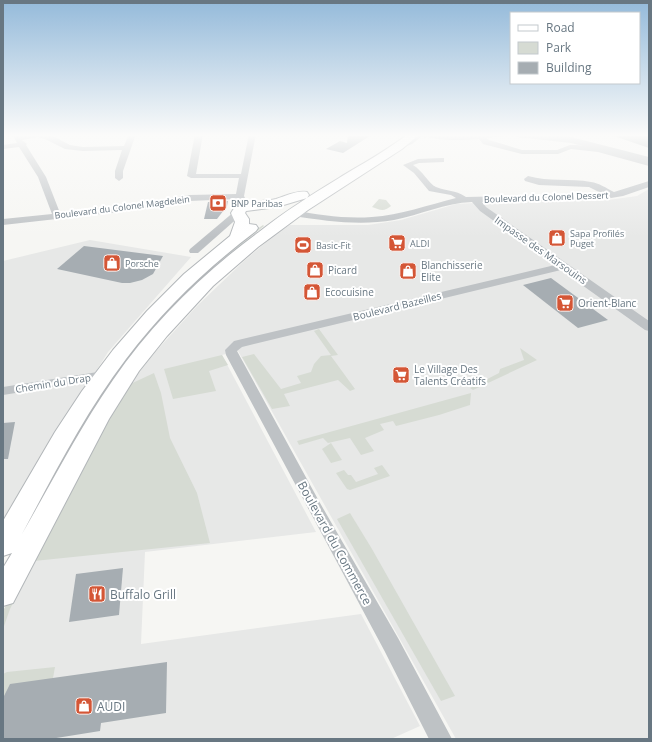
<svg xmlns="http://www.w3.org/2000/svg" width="652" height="742" font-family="'Open Sans',sans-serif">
<rect width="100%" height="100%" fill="#f6f6f3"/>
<!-- built -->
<g fill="#e7e8e7">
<polygon points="649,189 649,739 456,739 238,351 222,355 316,532 145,552 141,644 361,614 420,726 391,739 3,739 3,611 126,386 158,349 197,306 244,261 279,231 290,225 368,225 401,220 456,204 493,202 601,201 637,196"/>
<polygon points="90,240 191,257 108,352 3,521 3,261"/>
</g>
<!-- green -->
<g fill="#d6dbd3">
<path d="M379,199L386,200L391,206C384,212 380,210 372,207Z"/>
<polygon points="263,225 264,226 209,270 146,342 77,438 30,518 68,446 119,366 178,295 236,244"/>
<polygon points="319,329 338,355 331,356 355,389 350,391 338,380 284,394 290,406 272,409 242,357 254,354 281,389 301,383 297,376 311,372 314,364 321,356 331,355 314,331"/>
<polygon points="520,348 537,360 473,390 470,388 499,373 500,369 524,360"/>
<polygon points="222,355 228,365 209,371 216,391 173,399 164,369"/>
<polygon points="154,373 161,393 170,438 197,493 210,543 34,561 10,609 3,629 3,611 29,559 126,386"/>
<polygon points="471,393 470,405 439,415 396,426 393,421 380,424 384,430 365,438 374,451 361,455 350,438 328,443 323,438 299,445 297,441"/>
<polygon points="331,443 342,460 331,463 322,449"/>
<polygon points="382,465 390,476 350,490 347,489 336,473 344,470 348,475 351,475 356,482 378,474 374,468"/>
<polygon points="350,513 372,549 455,696 441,701 337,519"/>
<polygon points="55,667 53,678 3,698 3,674 7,672"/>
</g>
<!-- building -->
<g fill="#a6adb2">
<polygon points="348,134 373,134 343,153 326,149 340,141 347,143"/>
<polygon points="612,134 649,134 649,148 611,135"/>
<polygon points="228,201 227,206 217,219 204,219 208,202"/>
<polygon points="84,246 163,256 153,274 142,280 130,283 122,283 57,269"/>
<polygon points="551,278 608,320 578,328 523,285"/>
<polygon points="15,422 8,459 3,459 3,423"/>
<polygon points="123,568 119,615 69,622 76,574"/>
<polygon points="167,662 166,713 101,723 100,731 50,739 3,739 3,698 10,684"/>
</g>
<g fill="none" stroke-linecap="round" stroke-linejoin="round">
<!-- minor-tunnel -->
<polyline stroke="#d2d6d7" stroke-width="8" stroke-dasharray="8 4" stroke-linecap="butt" points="424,134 426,134"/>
<defs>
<path id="primary" d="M408,134H420L402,149L308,210L258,247L213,286L167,336L139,371L109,419L13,603L3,606V568L12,553L3,556V521L55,432L82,391L113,350L147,311L184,274L230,236L235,222L231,213L236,205C250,201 263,202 276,199C286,196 297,190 307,192L309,195L307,198L277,207L246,211L245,213L249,219V224L256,225L258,228L256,231C207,268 163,310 126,359C85,413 54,474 22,534C52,482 79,429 113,380C152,323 203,273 259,232C284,212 311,195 339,178C362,164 386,151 408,134Z"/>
</defs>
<!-- primary casing -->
<use href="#primary" stroke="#b2b6b9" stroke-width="2"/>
<!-- minor -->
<g fill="#bec2c5" fill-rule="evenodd">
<polygon points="12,134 18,134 20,136 41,134 53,136 70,145 83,147 124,146 129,134 136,134 123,171 123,178 119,181 115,178 115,171 122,150 83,151 65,149 47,140 38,137 22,140 27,144 26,145 46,177 60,213 128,205 189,195 236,194 239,178 191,178 187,176 195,134 203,134 196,174 241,174 249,134 256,134 244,196 248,204 247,206 241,206 237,199 189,201 128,211 3,225 3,219 52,214 38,177 19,147 3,149 3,145 17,143"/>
<path d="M422,134L456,135L509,134L506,136L486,138L489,140L522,150H557L570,145H577L599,148L649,162V166L598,152L571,149L558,154H522L483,144L479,139C465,140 433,142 422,134Z"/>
<path d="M441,158H444V162L419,163L413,165C422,170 429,184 436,187C448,192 454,189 466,197L603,194L589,187L539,185L525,181L524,179L528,176C549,182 570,178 591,182C599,183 606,188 614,192L649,181V187L623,196L599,200L482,202L486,207L649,321V331L645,330L561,270L242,347L237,351L320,503L398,638L452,739H429L384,650L226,355L225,350L234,341L555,265L480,211L472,202C445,203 420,215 394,220C360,226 327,221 293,216L288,213L293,210C319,215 345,219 372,217C400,215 428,205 456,198L451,195L429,191L414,173L403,165L418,159Z"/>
<polygon points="238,210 241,211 243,213 241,215 198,253 190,253 189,251 190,249 235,211"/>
<polygon points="104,371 109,372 111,375 109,378 3,395 3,387"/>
</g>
<!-- tertiary -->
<g fill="#bec2c5" fill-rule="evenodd">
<polygon points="416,134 425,134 412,144 395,150 390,147"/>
<polygon points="513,134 543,134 571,137 649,157 649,163 571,143 517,137 514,136"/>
</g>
<!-- primary -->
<use href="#primary" fill="#fff" fill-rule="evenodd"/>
</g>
<!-- sky -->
<linearGradient id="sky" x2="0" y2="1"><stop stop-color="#94bada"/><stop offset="0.57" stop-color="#fbfbfa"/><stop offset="1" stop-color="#fbfbfa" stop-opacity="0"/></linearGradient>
<rect width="652" height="237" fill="url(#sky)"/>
<!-- icons -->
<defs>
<symbol id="bank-square" viewBox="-11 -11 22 22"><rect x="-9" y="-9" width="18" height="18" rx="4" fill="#d45636" stroke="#fff"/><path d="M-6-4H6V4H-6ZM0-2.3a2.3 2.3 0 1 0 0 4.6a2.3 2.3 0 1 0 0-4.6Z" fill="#fff"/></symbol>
<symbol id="shop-square" viewBox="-11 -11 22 22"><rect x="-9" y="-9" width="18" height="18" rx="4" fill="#d45636" stroke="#fff"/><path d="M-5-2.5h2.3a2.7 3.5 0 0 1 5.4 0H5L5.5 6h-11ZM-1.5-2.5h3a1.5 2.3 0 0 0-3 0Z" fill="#fff"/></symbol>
<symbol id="supermarket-square" viewBox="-11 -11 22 22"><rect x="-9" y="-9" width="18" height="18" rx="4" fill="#d45636" stroke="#fff"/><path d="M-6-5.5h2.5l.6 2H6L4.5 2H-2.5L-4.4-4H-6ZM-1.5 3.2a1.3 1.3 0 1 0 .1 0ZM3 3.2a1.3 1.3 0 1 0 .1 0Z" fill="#fff"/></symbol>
<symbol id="stadium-square" viewBox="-11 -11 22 22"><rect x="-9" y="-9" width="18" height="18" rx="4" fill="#d45636" stroke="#fff"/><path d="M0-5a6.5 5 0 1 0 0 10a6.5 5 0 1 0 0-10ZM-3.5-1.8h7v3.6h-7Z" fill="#fff"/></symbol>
<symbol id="restaurant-square" viewBox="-11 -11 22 22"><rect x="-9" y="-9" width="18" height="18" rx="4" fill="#d45636" stroke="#fff"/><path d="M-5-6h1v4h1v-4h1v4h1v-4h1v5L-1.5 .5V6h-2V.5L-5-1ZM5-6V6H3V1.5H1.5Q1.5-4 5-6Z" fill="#fff"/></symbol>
</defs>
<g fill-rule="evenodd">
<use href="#bank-square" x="208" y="193" width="20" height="20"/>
<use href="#shop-square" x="547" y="228" width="20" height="20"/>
<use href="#supermarket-square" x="387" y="233" width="20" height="20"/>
<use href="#stadium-square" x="293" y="235" width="20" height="20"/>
<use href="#shop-square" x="102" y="253" width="20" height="20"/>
<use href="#shop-square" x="305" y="260" width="20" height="20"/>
<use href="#shop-square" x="398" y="261" width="20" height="20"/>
<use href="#shop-square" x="302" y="282" width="20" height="20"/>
<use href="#supermarket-square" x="555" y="293" width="20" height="20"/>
<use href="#supermarket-square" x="391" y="365" width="20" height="20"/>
<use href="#restaurant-square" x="87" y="584" width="20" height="20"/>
<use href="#shop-square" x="74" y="696" width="20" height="20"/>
</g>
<g text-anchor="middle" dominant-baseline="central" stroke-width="4" stroke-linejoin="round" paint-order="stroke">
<!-- far-street labels -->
<g font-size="9" fill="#687782" stroke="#fff">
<text transform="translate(546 197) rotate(-2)">Boulevard du Colonel Dessert</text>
<text transform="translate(122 207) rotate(-7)">Boulevard du Colonel Magdelein</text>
</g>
<!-- far-poi labels -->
<g font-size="9" fill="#687782" stroke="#fff" text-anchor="start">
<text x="231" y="203">BNP Paribas</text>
<text x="570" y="233">Sapa Profilés<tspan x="570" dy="10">Puget</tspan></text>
<text x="410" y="243">ALDI</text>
<text x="316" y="245">Basic-Fit</text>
<text x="125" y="263">Porsche</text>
</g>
<!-- street labels -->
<g font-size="10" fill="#687782" stroke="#fff">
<text transform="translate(541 250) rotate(35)">Impasse des Marsouins</text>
<text transform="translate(397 306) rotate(-14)">Boulevard Bazeilles</text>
<text transform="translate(53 383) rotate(-9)">Chemin du Drap</text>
</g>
<!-- poi labels -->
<g font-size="10" fill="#687782" stroke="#fff" text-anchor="start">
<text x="421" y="265">Blanchisserie<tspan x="421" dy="12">Elite</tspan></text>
<text x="328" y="270">Picard</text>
<text x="325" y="292">Ecocuisine</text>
<text x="578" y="303">Orient-Blanc</text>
<text x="414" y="369">Le Village Des<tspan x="414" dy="12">Talents Créatifs</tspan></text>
</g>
<!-- near-street labels -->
<g font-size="12" fill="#687782" stroke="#fff">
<text transform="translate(335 543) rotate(61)">Boulevard du Commerce</text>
</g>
<!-- near-poi labels -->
<g font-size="12" fill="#687782" stroke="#fff" text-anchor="start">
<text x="110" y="594">Buffalo Grill</text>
<text x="97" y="706">AUDI</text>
</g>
</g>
<!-- border -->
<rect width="652" height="742" fill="none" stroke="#687782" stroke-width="8"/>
<!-- legend -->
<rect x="510" y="12" width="130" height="72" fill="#ffffff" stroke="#c3c9cd"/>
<rect x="518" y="25" width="20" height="6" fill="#ffffff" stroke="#c3c9cd"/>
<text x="546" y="32" font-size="12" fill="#687782">Road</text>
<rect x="518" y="42" width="20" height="12" fill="#d6dbd3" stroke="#c3c9cd"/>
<text x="546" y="52" font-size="12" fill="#687782">Park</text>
<rect x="518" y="62" width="20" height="12" fill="#a6adb2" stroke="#c3c9cd"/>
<text x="546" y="72" font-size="12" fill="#687782">Building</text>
</svg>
